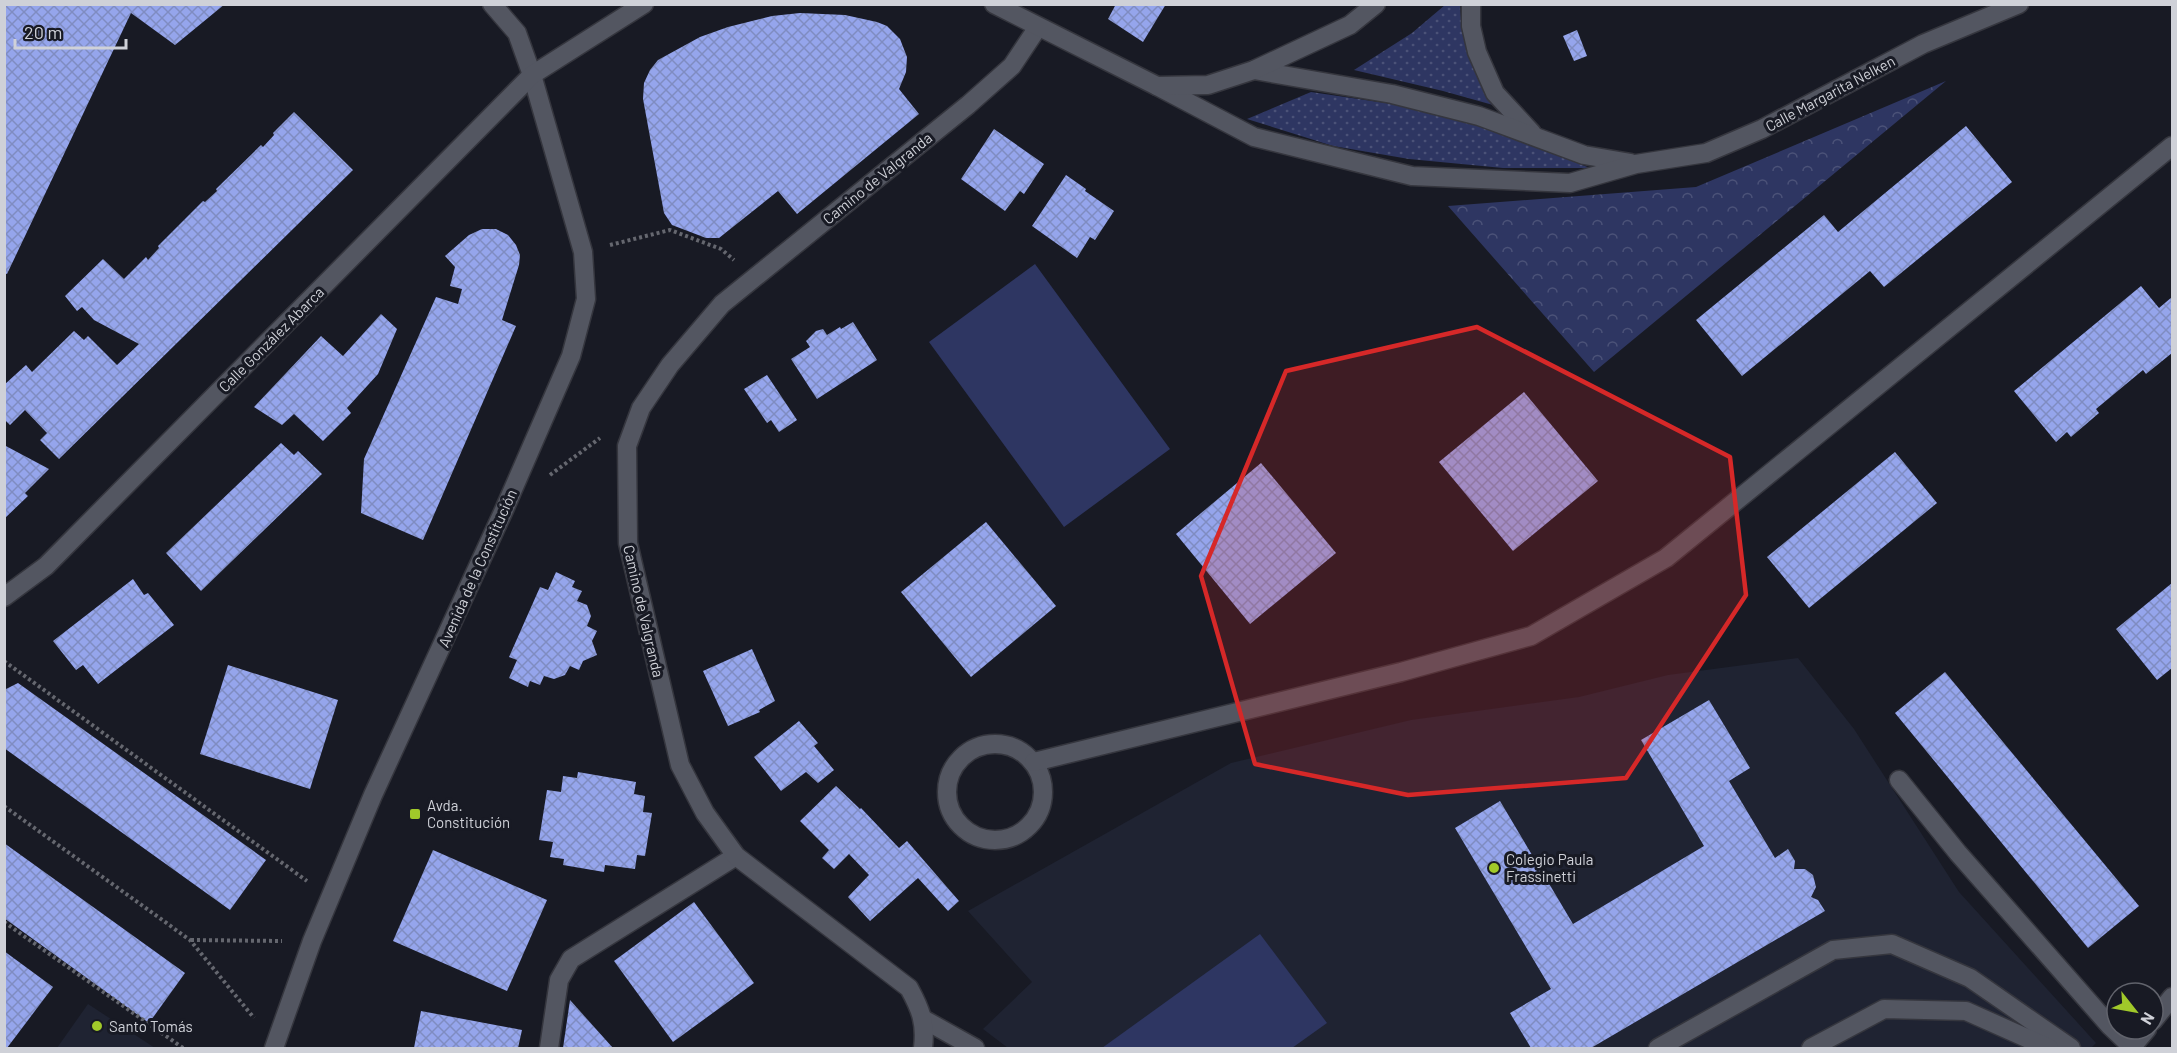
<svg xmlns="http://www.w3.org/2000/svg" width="2177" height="1053" font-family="Barlow,sans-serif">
<defs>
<pattern id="grass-dots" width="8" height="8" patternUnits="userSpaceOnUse" patternTransform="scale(1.5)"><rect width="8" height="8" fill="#2e3662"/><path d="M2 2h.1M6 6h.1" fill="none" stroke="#4b5278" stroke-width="1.8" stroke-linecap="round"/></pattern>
<pattern id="park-crowns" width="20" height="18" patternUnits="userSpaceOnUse" patternTransform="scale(1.5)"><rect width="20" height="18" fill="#2e3662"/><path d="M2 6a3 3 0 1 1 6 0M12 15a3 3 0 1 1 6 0" fill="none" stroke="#4b5278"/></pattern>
<pattern id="building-cross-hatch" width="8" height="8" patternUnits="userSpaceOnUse" patternTransform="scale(1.5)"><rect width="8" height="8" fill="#95a5ec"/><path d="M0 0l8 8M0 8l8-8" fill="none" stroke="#7f8cc1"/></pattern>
</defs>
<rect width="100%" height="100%" fill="#181a24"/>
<!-- built -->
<g fill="#1f2332">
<polygon points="1798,658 1854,729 1959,892 2096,1043 2091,1048 1008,1048 983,1029 1032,982 968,911 1231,763 1411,720 1579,697 1668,675"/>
<polygon points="88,1004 155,1048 57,1048"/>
</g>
<!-- grass -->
<g fill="url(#grass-dots)">
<path d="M1445,5H1460C1462,46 1473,69 1493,105L1443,91L1354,70L1412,33Z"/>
<polygon points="1311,92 1413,107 1476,124 1590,168 1503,168 1409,159 1333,146 1247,119"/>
</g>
<!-- park -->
<polygon fill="url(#park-crowns)" points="1946,81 1594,372 1448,206 1696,187"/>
<!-- pitch -->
<g fill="#2e3662">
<polygon points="1035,264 1170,449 1064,527 929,342"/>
<polygon points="1260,934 1327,1023 1292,1048 1102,1048"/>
</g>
<!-- building -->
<g fill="url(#building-cross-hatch)">
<polygon points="4,4 225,4 175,45 131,13 7,274 4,273"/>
<polygon points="1116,4 1166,4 1143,42 1108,19"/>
<polygon points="800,13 845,15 877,22 887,26 900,39 907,57 906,72 899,89 919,114 797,214 778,191 719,238 706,238 672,225 664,213 643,99 644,83 650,70 658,60 700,37 728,27 772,16"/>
<polygon points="1577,30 1587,56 1574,61 1563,36"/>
<polygon points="294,112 353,170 59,459 40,440 47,433 25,410 10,425 4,419 4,385 26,365 32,372 74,331 84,340 88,336 117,365 139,344 94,320 82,307 77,311 65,296 103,259 124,279 146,257 148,260 159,248 158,246 203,201 205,202 217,191 216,189 261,145 263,147 274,135 273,133"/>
<polygon points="1966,126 2012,182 1884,287 1870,271 1742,376 1696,320 1824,215 1838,232"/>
<polygon points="994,129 1044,164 1024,194 1020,191 1005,211 961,179"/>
<polygon points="1066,175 1086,189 1085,191 1114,211 1095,240 1090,237 1077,258 1032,226"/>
<polygon points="482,229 496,229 508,235 516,245 520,255 519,265 502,320 516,326 423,540 361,513 364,459 436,297 458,304 462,289 450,286 455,267 445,256 469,235"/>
<polygon points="2141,286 2159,308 2172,297 2172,353 2146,374 2143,370 2096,409 2099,413 2071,437 2067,432 2056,442 2014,391"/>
<polygon points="381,314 397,329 378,374 347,408 351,413 323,441 294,414 282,425 254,407 321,336 343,356"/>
<polygon points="853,322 877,360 817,399 791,359 810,347 806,341 816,331 823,329 827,335 840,327 841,329"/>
<polygon points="767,375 797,420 779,432 771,420 767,423 744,389"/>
<polygon points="1524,392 1598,481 1513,551 1439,462"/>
<polygon points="281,443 294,455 298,451 322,474 201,591 166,553"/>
<polygon points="4,445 49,469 25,493 28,496 4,519"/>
<polygon points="1895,452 1937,503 1809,608 1767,557"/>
<polygon points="1261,463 1336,553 1250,624 1176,534"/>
<polygon points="986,522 1056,606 971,677 901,592"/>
<polygon points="556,572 575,581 572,587 582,591 577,601 587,605 591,616 587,626 597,631 592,641 597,655 583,661 579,670 570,666 565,675 554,679 544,676 540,685 530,681 528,687 509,678 517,660 509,657 540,587 548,590"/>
<polygon points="133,579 144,595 148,593 174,625 98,684 83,665 76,670 53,641"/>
<polygon points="2172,583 2172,668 2157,680 2116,629"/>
<polygon points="752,649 775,701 759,710 760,712 728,726 703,671"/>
<polygon points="228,665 338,700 310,789 200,754"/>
<polygon points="1945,672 2139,906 2088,948 1895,713"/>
<polygon points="18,683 266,860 230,910 4,748 4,690"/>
<polygon points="1709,700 1750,768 1729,781 1775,858 1788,849 1795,861 1794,869 1805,869 1813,875 1816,887 1811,897 1818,900 1825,911 1591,1048 1531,1048 1510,1013 1551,989 1455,828 1500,801 1573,924 1704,846 1641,740"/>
<polygon points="799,721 818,743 814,746 834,770 818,783 806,772 781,791 754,757"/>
<polygon points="578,772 636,782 634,794 645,796 643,812 652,813 645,856 637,855 635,869 605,865 604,872 563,865 564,859 550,857 553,842 539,840 547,790 561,792 563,776 577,778"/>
<polygon points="836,786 860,809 861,808 899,848 907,841 959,901 948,911 918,878 870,921 848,897 869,875 849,854 834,869 822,858 829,850 800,821"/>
<polygon points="4,843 185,973 149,1023 4,918"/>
<polygon points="433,850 547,900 507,991 393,941"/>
<polygon points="694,902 754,983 673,1042 614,961"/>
<polygon points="4,951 53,987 7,1048 4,1048"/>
<polygon points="570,1000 613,1048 563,1048"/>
<polygon points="421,1011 522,1030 518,1048 414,1048"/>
</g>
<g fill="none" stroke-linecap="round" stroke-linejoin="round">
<defs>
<g id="service">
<polyline points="1899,780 1958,853 2110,1026 2132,1047"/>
<polyline points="1658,1048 1833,950 1892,944 1970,978 2071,1048"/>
<polyline points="1811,1048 1884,1009 1966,1011 2049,1048"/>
</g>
<polyline id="pedestrian" points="923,1019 975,1048"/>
<g id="minor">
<polyline points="1471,4 1471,26 1477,52 1495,93 1532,133"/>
<polyline points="1254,70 1392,94 1479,116 1584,155 1631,163"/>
<polyline points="1157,86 1254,137 1412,176 1570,183 1636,164 1706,153 1762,129 1923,44 2019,4"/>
<circle cx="995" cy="792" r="48"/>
<polyline points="1034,762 1401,672 1531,636 1666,558 2172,146"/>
<polyline points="2153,1021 2172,997"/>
<polyline points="274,1048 312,941 373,795 504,510 571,356 586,299 583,252 532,75 517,33 492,4"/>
<polyline points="549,1048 559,980 571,959 736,856"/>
<path d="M923,1048C926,1023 921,1010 909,988L736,856L705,813L680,765L628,543L627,446L641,408L670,365L722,304L968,105L1012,66L1038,27"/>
<polyline points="2131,1048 2147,1029"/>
</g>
<g id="tertiary">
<polyline points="994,4 1157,86 1208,85 1254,70 1350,25 1376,4"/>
<polyline points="4,597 46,566 532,75 644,4"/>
</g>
</defs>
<!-- service casing -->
<use href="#service" stroke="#35363e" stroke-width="21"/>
<!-- pedestrian casing -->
<use href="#pedestrian" stroke="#35363e" stroke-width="21"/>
<!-- minor casing -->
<use href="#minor" stroke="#35363e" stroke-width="21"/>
<!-- tertiary casing -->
<use href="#tertiary" stroke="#35363e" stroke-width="21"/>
<!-- path -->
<g stroke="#65676f" stroke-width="4" stroke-dasharray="3 3" stroke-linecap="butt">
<polyline points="610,245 670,230 721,249 734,260"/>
<polyline points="550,475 600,438"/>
<polyline points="4,661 307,881"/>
<polyline points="4,806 190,940 254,1018"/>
<polyline points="4,922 183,1048"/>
<polyline points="191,940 282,941"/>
</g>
<!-- service -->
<use href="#service" stroke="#535661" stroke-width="18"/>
<!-- pedestrian -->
<use href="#pedestrian" stroke="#535661" stroke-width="18"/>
<!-- minor -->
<use href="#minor" stroke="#535661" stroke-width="18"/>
<!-- tertiary -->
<use href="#tertiary" stroke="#535661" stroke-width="18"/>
</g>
<!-- marked area -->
<path fill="#d62828" fill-opacity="0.2" stroke="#d62828" stroke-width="4.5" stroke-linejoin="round" d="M1477,327L1730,457L1746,595L1626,778L1408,795L1255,764L1201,576L1286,371Z"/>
<!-- markers -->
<g fill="#a1c92a" stroke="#181a24" stroke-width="2">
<rect x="409" y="808" width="12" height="12" rx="3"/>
<circle cx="1494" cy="868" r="6"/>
<circle cx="97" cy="1026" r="6"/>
</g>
<g text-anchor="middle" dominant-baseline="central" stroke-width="6" stroke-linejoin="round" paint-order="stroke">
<!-- street labels -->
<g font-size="15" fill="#cfd1d8" stroke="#181a24">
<text transform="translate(1830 93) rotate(-28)">Calle Margarita Nelken</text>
<text transform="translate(877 178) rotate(-39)">Camino de Valgranda</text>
<text transform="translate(271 339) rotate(-45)">Calle González Abarca</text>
<text transform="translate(477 568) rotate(-66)">Avenida de la Constitución</text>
<text transform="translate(644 611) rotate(77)">Camino de Valgranda</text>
</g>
<!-- poi labels -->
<g font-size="15" fill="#cfd1d8" stroke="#181a24" text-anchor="start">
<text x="427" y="805">Avda.<tspan x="427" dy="17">Constitución</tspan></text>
<text x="1506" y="859">Colegio Paula<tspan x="1506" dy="17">Frassinetti</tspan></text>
<text x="109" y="1026">Santo Tomás</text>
</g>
</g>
<!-- border -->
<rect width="2177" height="1053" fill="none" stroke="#cfd1d8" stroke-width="12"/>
<!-- north arrow -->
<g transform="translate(2135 1011) rotate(121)"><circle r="28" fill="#181a24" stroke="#61636c" stroke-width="1.5"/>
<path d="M0-4.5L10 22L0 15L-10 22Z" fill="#a1c92a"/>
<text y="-9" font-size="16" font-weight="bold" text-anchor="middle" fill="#cfd1d8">N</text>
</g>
<!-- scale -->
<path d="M15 39v9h111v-9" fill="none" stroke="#cfd1d8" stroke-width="3"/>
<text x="24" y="39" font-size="18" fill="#cfd1d8" stroke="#181a24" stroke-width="4.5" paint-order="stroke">20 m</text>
</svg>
